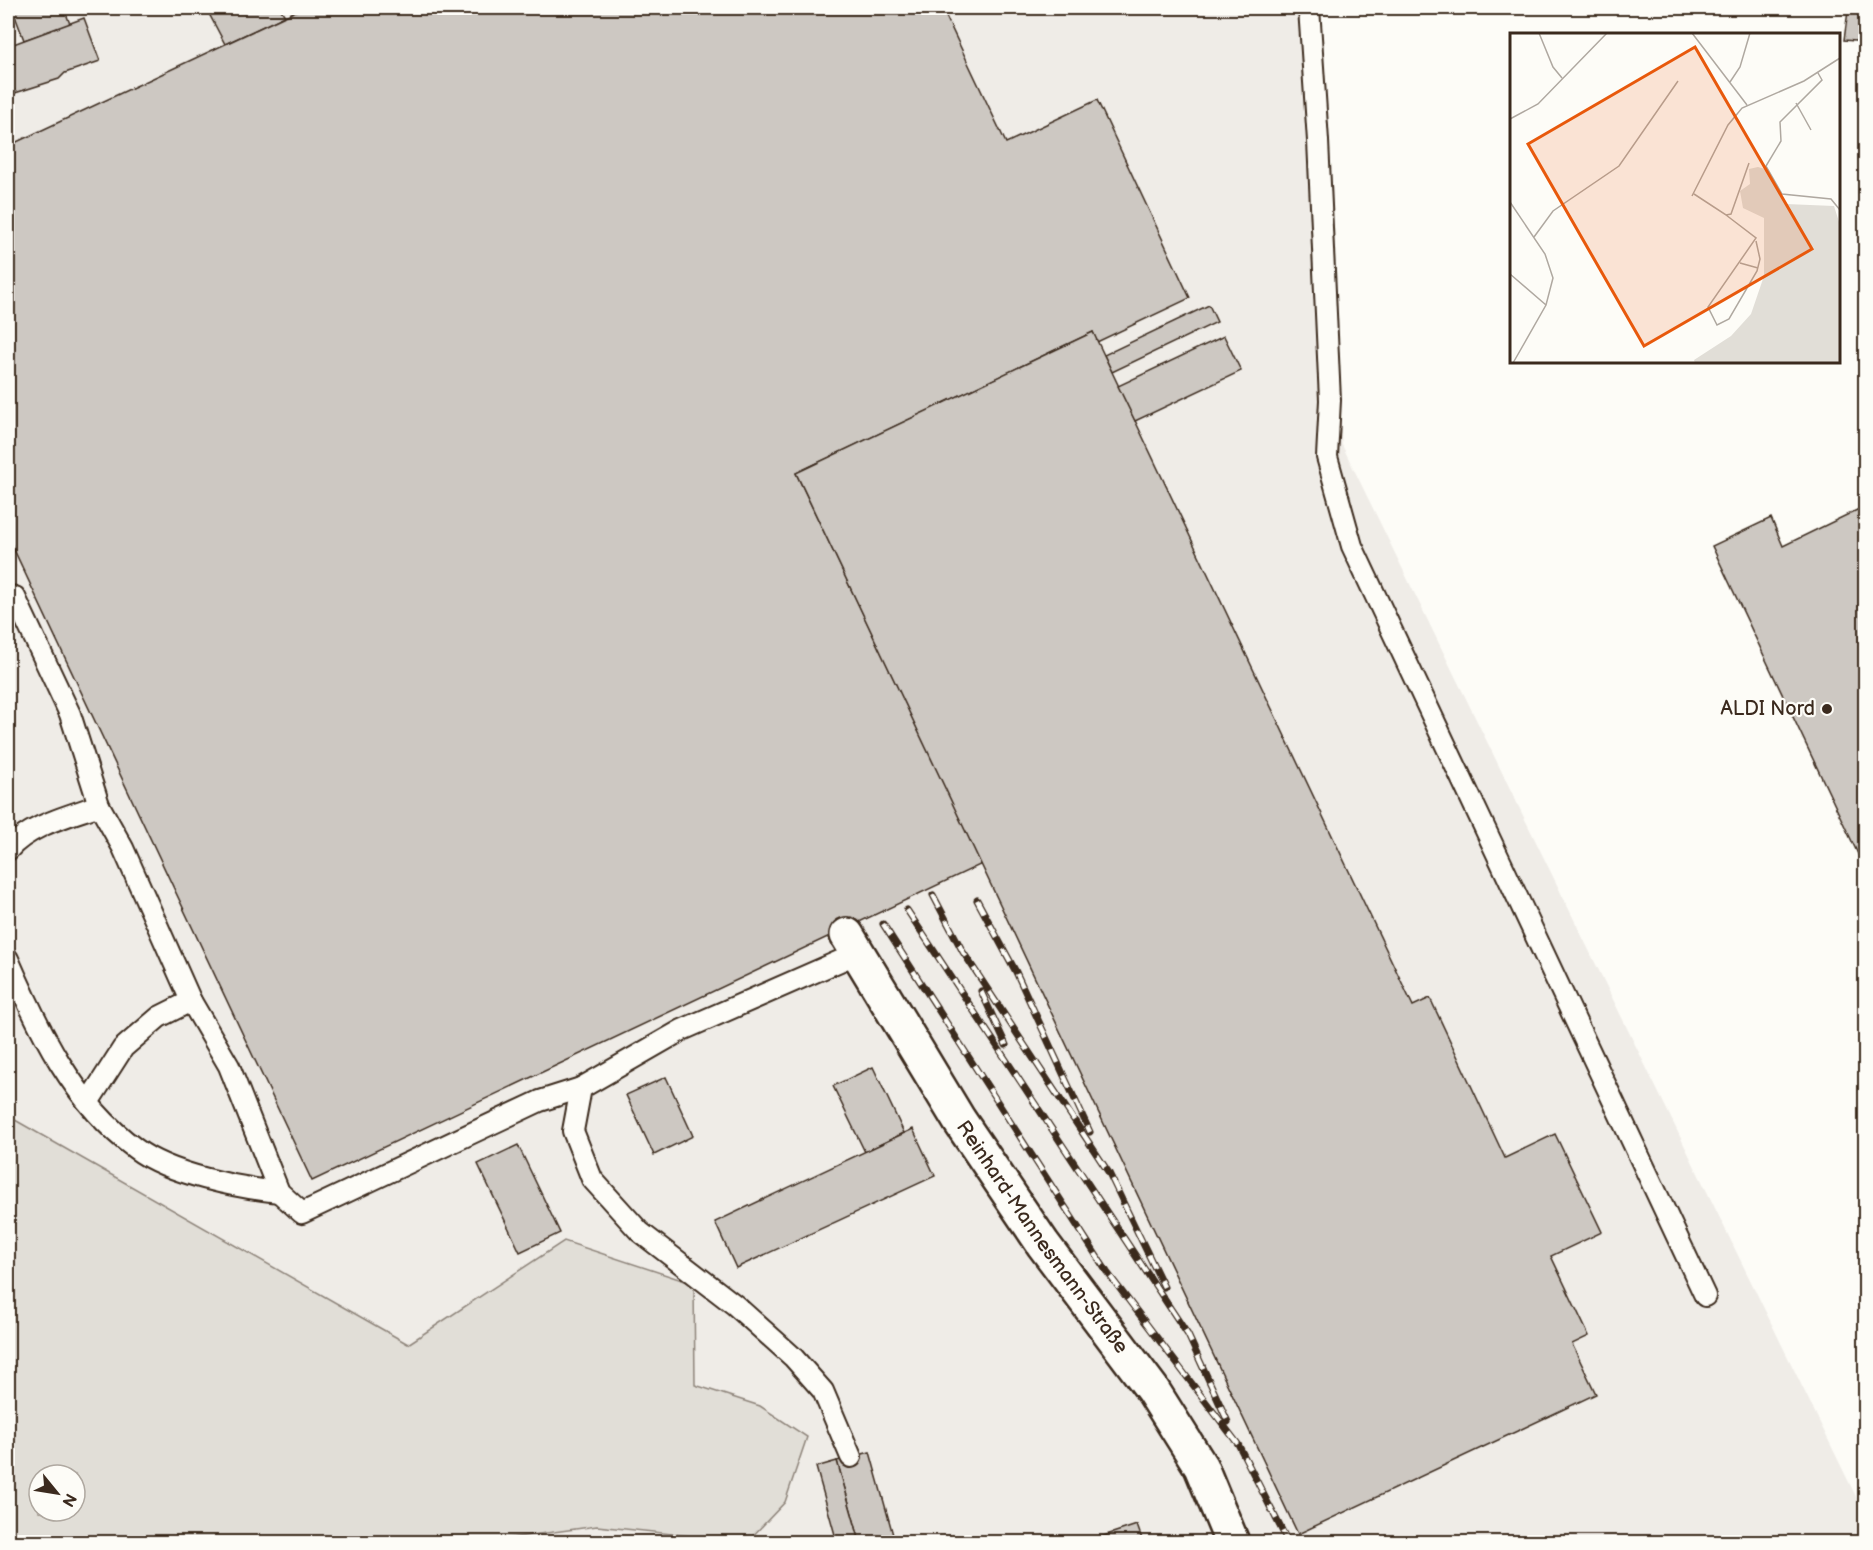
<svg xmlns="http://www.w3.org/2000/svg" width="1873" height="1550" font-family="'Balsamiq Sans',sans-serif">
<rect width="100%" height="100%" fill="#fdfcf7"/>
<filter id="ink" filterUnits="userSpaceOnUse"><feTurbulence type="fractalNoise" baseFrequency=".0167" numOctaves="2"/><feDisplacementMap in="SourceGraphic" scale="12" xChannelSelector="R" yChannelSelector="G"/><feConvolveMatrix kernelMatrix="1 2 1 2 8 2 1 2 1" color-interpolation-filters="sRGB"/></filter>
<g filter="url(#ink)">
<!-- built -->
<g fill="#efece7">
<polygon points="8,8 1318,8 1325,83 1335,342 1342,445 1865,1515 1865,1542 747,1542 785,1502 760,1406 695,1385 564,1241 408,1344 8,1116"/>
<polygon points="597,1526 730,1542 482,1542"/>
</g>
<!-- green -->
<path fill="#e1ded7" stroke="#8e847a" stroke-width="1.5" fill-rule="evenodd" d="M8,1116L408,1344L564,1241L694,1284L695,1385L760,1406L807,1437L785,1502L747,1542L597,1526L482,1542H8ZM39,1475H75V1511H39Z"/>
<!-- building -->
<g fill="#cdc8c2" stroke="#3b2a1e" stroke-width="1.5">
<polygon points="12,8 64,8 70,24 24,40"/>
<polygon points="206,8 280,8 285,16 225,44"/>
<polygon points="302,8 942,8 1006,143 1097,100 1190,298 1097,342 1093,332 796,473 982,864 312,1181 8,537 8,146"/>
<polygon points="1840,8 1866,8 1866,42 1844,40 1848,11"/>
<polygon points="84,18 100,61 65,73 59,79 15,93 8,73 8,46"/>
<polygon points="1209,305 1217,322 1112,372 1104,355"/>
<polygon points="1093,332 1413,1006 1430,998 1505,1158 1555,1134 1602,1232 1551,1256 1589,1336 1572,1344 1596,1394 1298,1534 796,473"/>
<polygon points="1224,336 1241,371 1135,421 1118,386"/>
<polygon points="1859,509 1866,522 1866,871 1712,546 1771,518 1783,546"/>
<polygon points="873,1067 904,1133 865,1152 833,1086"/>
<polygon points="666,1077 693,1136 654,1155 626,1095"/>
<polygon points="913,1129 935,1176 736,1268 715,1222"/>
<polygon points="518,1145 560,1233 520,1252 478,1164"/>
<polygon points="870,1452 895,1542 860,1542 837,1461"/>
<polygon points="837,1461 860,1542 837,1542 816,1467"/>
<polygon points="1137,1525 1143,1542 1085,1542"/>
</g>
<g fill="none" stroke-linecap="round" stroke-linejoin="round">
<defs>
<g id="service">
<polyline points="1309,8 1318,141 1330,400 1327,457 1352,546 1705,1296"/>
<polyline points="8,595 15,597 70,714 99,805 123,848 191,1001 229,1066 279,1192 302,1213 540,1101 581,1088"/>
<path d="M8,850C29,825 69,816 99,805"/>
<path d="M8,959C38,1028 73,1103 136,1149C169,1174 239,1188 279,1192"/>
<polyline points="89,1101 123,1048 159,1017 191,1001"/>
<polyline points="851,1457 823,1391 793,1357 735,1305 640,1232 592,1179 573,1131 581,1088 682,1030 858,953"/>
</g>
<g id="minor">
<path id="s1" d="M847,935L959,1120L1043,1244L1152,1389L1201,1467L1232,1542"/>
</g>
</defs>
<!-- service casing -->
<use href="#service" stroke="#3b2a1e" stroke-width="24"/>
<!-- minor casing -->
<use href="#minor" stroke="#3b2a1e" stroke-width="38"/>
<!-- service -->
<use href="#service" stroke="#fdfcf7" stroke-width="20"/>
<!-- minor -->
<use href="#minor" stroke="#fdfcf7" stroke-width="33"/>
<defs>
<g id="rail">
<polyline points="933,895 963,952 1109,1173 1164,1287"/>
<polyline points="977,900 1016,972 1090,1132"/>
<polyline points="907,910 1188,1335 1228,1422"/>
<polyline points="883,924 1107,1272 1238,1444 1288,1542"/>
<polyline points="981,991 1006,1045"/>
</g>
</defs>
<!-- rail casing -->
<use href="#rail" stroke="#3b2a1e" stroke-width="7"/>
<!-- rail -->
<use href="#rail" stroke="#fdfcf7" stroke-width="4.5" stroke-dasharray="14" stroke-linecap="butt"/>
</g>
</g>
<!-- markers -->
<circle fill="#3b2a1e" stroke="#fdfcf7" stroke-width="2" cx="1827" cy="709" r="6"/>
<g text-anchor="middle" dominant-baseline="central" stroke-width="4.5" stroke-linejoin="round" paint-order="stroke">
<!-- poi labels -->
<g font-size="20" fill="#3b2a1e" stroke="#fdfcf7" text-anchor="end">
<text x="1815" y="709">ALDI Nord</text>
</g>
<!-- street labels -->
<g font-size="20" fill="#3b2a1e" stroke="#fdfcf7">
<text stroke="none"><textPath href="#s1" startOffset="360">Reinhard-Mannesmann-Straße</textPath></text>
</g>
</g>
<!-- overview -->
<g transform="translate(1510 33)">
<rect width="330" height="330" fill="#fdfcf7"/>
<path d="M248,134L255,136L276,171L324,173L330,192V330H185L184,327L221,303L241,281L254,243V185L233,175L230,158L240,151L239,136Z" fill="#e1ded7"/>
<path fill="none" stroke="#afa8a0" stroke-width="1.5" d="M29,0L43,34L52,45M182,0L237,72M308,40L312,47L270,89L271,108L256,133L272,161L321,166L330,177M220,49L230,34L240,0M286,70L301,97M0,86L28,71L97,0M184,161L216,182L221,181L239,130M182,163L218,92L232,75L294,48L330,25M0,169L35,221L43,245L36,272L3,330M216,182L246,205L198,274L207,292L219,286L247,238L250,226L246,208M24,204L43,178L109,133L168,48M230,230L248,235M0,241L36,272"/>
<path fill="#e8590c" fill-opacity="0.15" stroke="#e8590c" stroke-width="3" d="M185,14L302,216L134,313L18,111Z"/>
<rect width="330" height="330" fill="none" stroke="#3b2a1e" stroke-width="3"/>
</g>
<!-- margin -->
<rect width="1873" height="1550" fill="none" stroke="#fdfcf7" stroke-width="30"/>
<rect x="15" y="15" width="1843" height="1520" fill="none" stroke="#3b2a1e" stroke-width="2" filter="url(#ink)"/>
<!-- north arrow -->
<g transform="translate(57 1493) rotate(120)"><circle r="28" fill="#fdfcf7" stroke="#afa8a0" stroke-width="1.5"/>
<path d="M0-4.5L10 22L0 15L-10 22Z" fill="#3b2a1e"/>
<text y="-9" font-size="16" font-weight="bold" text-anchor="middle" fill="#3b2a1e">N</text>
</g>
</svg>
